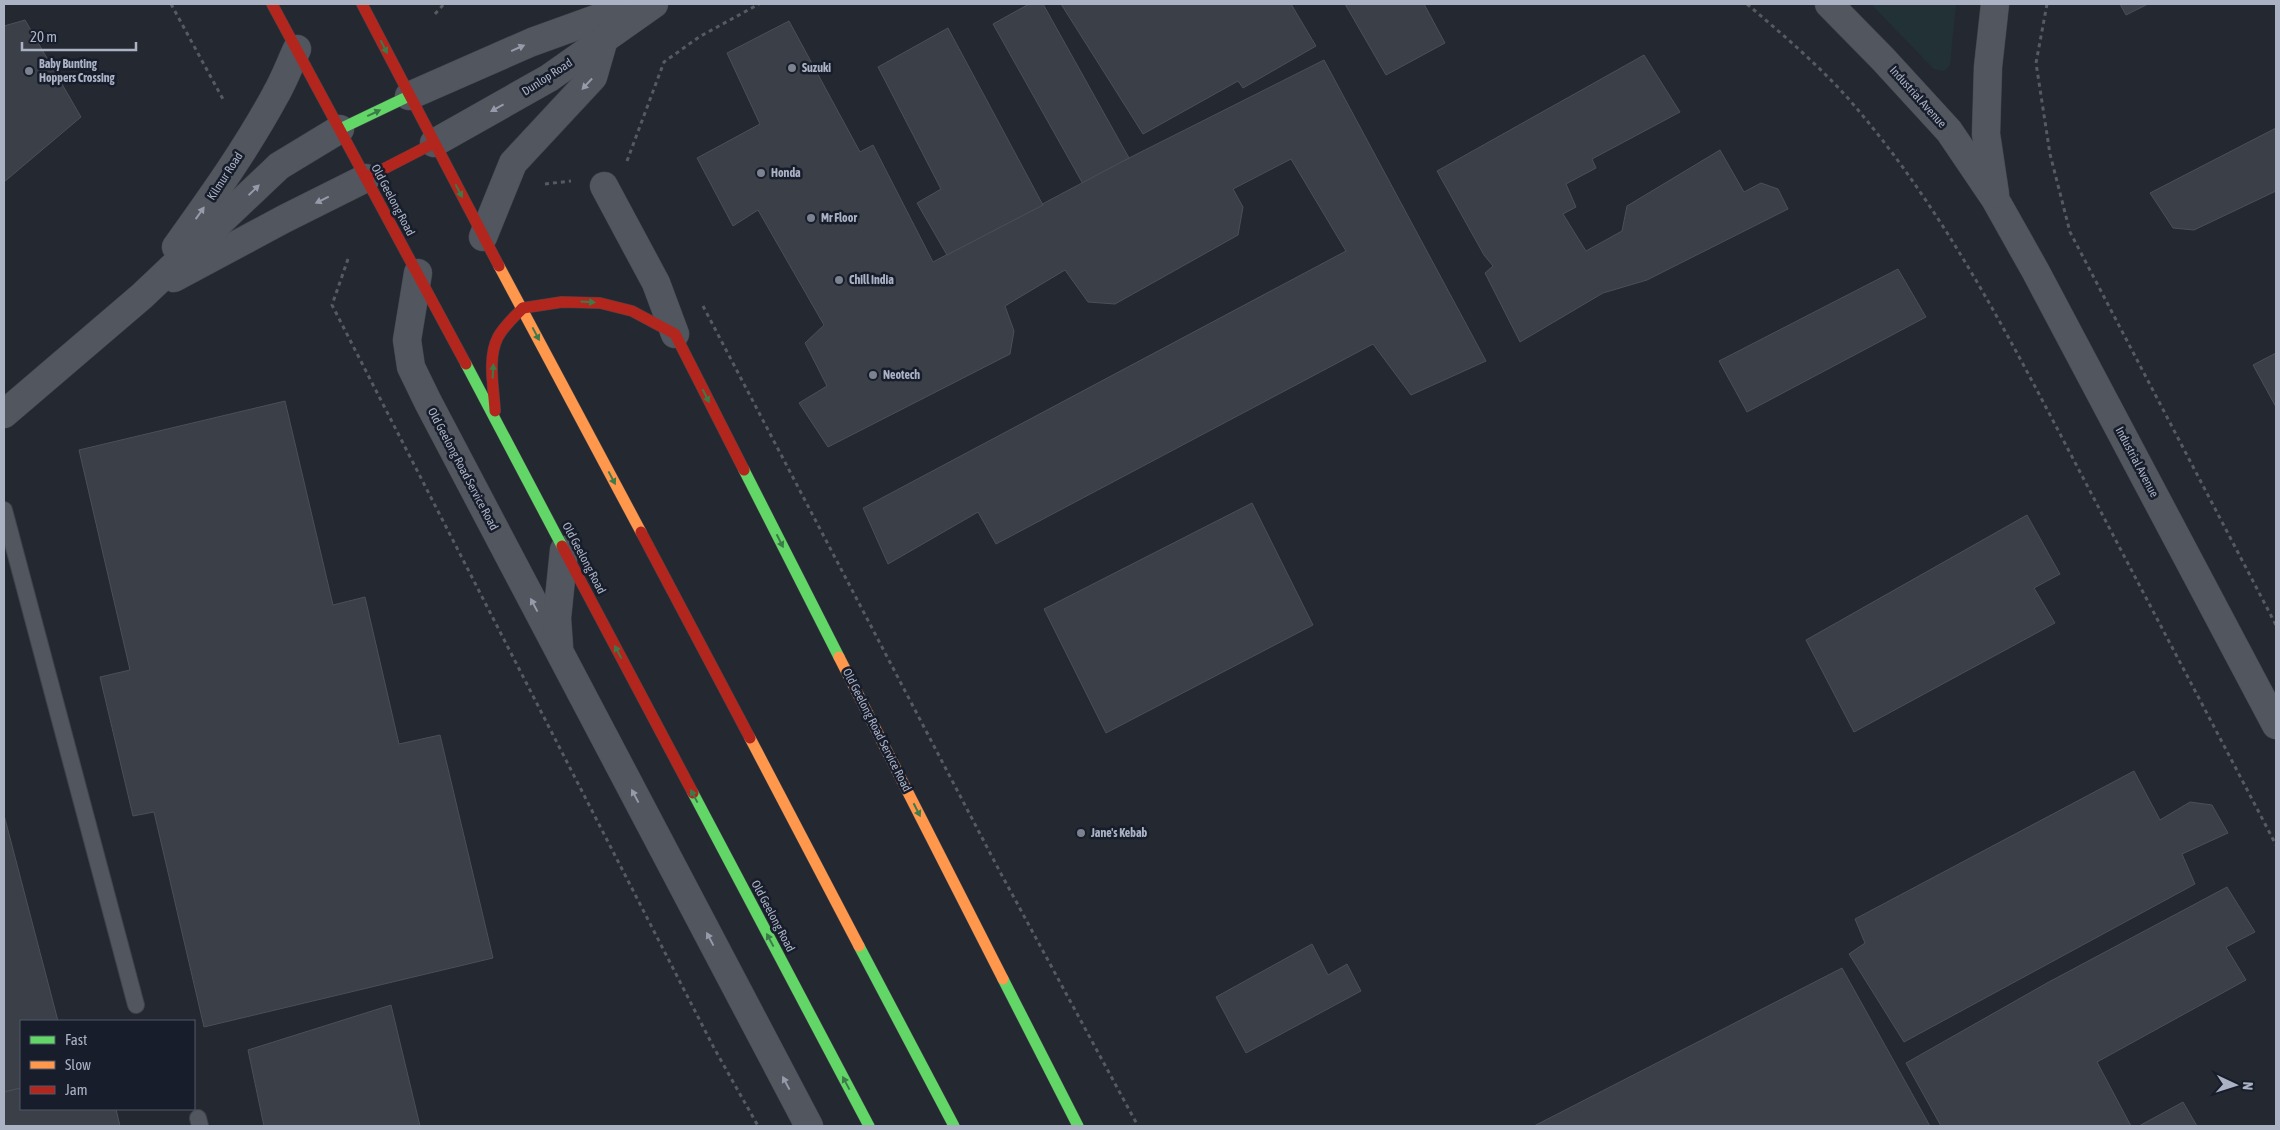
<svg xmlns="http://www.w3.org/2000/svg" width="2280" height="1130" font-family="'Asap Condensed',sans-serif">
<rect width="100%" height="100%" fill="#242830"/>
<!-- green -->
<polygon fill="#213136" points="1871,4 1956,4 1950,65 1944,71 1934,69"/>
<!-- building -->
<g fill="#3b3f47" stroke="#4b4f59">
<polygon points="1029,4 1043,4 1129,158 1083,184 993,24"/>
<polygon points="1061,4 1291,4 1316,46 1243,88 1238,81 1143,134"/>
<polygon points="1345,4 1424,4 1445,43 1386,75"/>
<polygon points="2120,4 2148,4 2126,15"/>
<polygon points="25,20 81,117 4,182 4,26"/>
<polygon points="789,21 860,152 873,145 933,262 1129,158 1324,60 1486,361 1411,395 1373,344 996,544 978,512 888,564 863,508 1346,251 1291,159 1233,189 1243,207 1238,235 1115,304 1088,302 1065,270 1005,306 1014,331 1010,354 828,447 799,403 827,386 805,343 824,325 758,210 733,226 697,158 760,124 727,53"/>
<polygon points="948,28 1043,205 947,255 917,203 941,189 878,67"/>
<polygon points="1644,55 1680,112 1592,159 1596,168 1566,184 1576,207 1563,214 1586,251 1622,231 1627,206 1720,150 1744,192 1761,183 1778,189 1788,209 1647,280 1603,293 1520,342 1485,273 1493,266 1484,255 1437,171"/>
<polygon points="2276,128 2276,191 2194,230 2173,228 2150,193"/>
<polygon points="1898,269 1926,317 1747,412 1719,361"/>
<polygon points="2276,353 2276,407 2253,365"/>
<polygon points="285,401 333,605 365,597 399,744 440,735 493,958 204,1027 154,812 133,816 100,677 130,670 79,450"/>
<polygon points="1252,503 1313,625 1106,733 1044,609"/>
<polygon points="2027,515 2060,574 2034,588 2055,623 1854,732 1806,640"/>
<polygon points="2134,771 2160,820 2190,802 2212,805 2228,833 2182,854 2195,884 1904,1042 1849,954 1865,943 1855,919"/>
<polygon points="4,815 58,1021 21,1021 21,1088 4,1092"/>
<polygon points="2227,887 2255,932 2226,947 2246,980 2097,1062 2131,1126 1941,1126 1906,1063 2047,983"/>
<polygon points="1312,944 1328,975 1347,964 1361,991 1246,1053 1216,997"/>
<polygon points="1842,968 1930,1126 1534,1126"/>
<polygon points="391,1005 420,1126 264,1126 248,1050"/>
<polygon points="21,1088 21,1109 116,1109 120,1126 4,1126 4,1092"/>
<polygon points="2183,1102 2197,1126 2139,1126"/>
</g>
<g fill="none" stroke-linecap="round" stroke-linejoin="round">
<defs>
<g id="lane">
<polyline points="4,510 136,1005"/>
<polyline points="198,1118 200,1126"/>
</g>
<g id="street">
<polyline points="1829,4 1883,59 1949,131 1995,199 2036,272 2276,725"/>
<polyline points="409,96 532,42 637,4"/>
<polyline points="434,143 549,78 654,4"/>
<polyline points="604,186 656,283 675,334"/>
<polyline points="1995,194 1986,134 1988,67 1995,4"/>
<polyline points="483,237 513,163 593,77 604,39"/>
<path d="M176,247C211,198 247,148 276,94C284,80 290,64 297,49"/>
<polyline points="418,273 407,340 411,367 428,402 809,1126"/>
<polyline points="174,278 284,219 366,178"/>
<polyline points="4,414 142,296 279,166 340,129"/>
<polyline points="559,646 557,618 564,550"/>
</g>
<g id="fast">
<polyline points="340,129 409,96"/>
<polyline points="466,364 562,546"/>
<polyline points="744,470 839,657"/>
<polyline points="693,793 869,1126"/>
<polyline points="859,946 954,1126"/>
<polyline points="1003,979 1078,1126"/>
</g>
<g id="slow">
<polyline points="499,266 641,532"/>
<polyline points="839,657 1003,979"/>
<polyline points="750,738 859,946"/>
</g>
<g id="jam">
<polyline points="272,4 466,364"/>
<polyline points="362,4 499,266"/>
<polyline points="366,178 434,143"/>
<polyline points="523,308 562,302 600,303 632,311 675,334 744,470"/>
<path d="M495,411C494,389 487,358 498,337C504,326 514,317 523,308"/>
<polyline points="641,532 750,738"/>
<polyline points="562,546 693,793"/>
</g>
</defs>
<!-- lane casing -->
<use href="#lane" stroke="#404249" stroke-width="18"/>
<!-- street casing -->
<use href="#street" stroke="#404249" stroke-width="29"/>
<!-- fast casing -->
<use href="#fast" stroke="#404249" stroke-width="12"/>
<!-- slow casing -->
<use href="#slow" stroke="#404249" stroke-width="12"/>
<!-- jam casing -->
<use href="#jam" stroke="#404249" stroke-width="12"/>
<!-- path -->
<g stroke="#565a62" stroke-width="3" stroke-dasharray="4 4" stroke-linecap="butt">
<polyline points="171,4 224,101"/>
<path d="M1747,4C1781,33 1816,63 1846,96C1948,212 2017,353 2089,489C2151,608 2214,726 2276,845"/>
<polyline points="2047,4 2036,63 2050,154 2070,232 2276,625"/>
<polyline points="435,14 444,4"/>
<polyline points="627,161 664,62 699,37 759,4"/>
<polyline points="545,184 571,181"/>
<polyline points="348,259 332,305 714,1048 758,1126"/>
<polyline points="703,306 999,870 1138,1126"/>
</g>
<!-- lane -->
<use href="#lane" stroke="#52565f" stroke-width="16"/>
<!-- street -->
<use href="#street" stroke="#52565f" stroke-width="28"/>
<!-- fast -->
<use href="#fast" stroke="#63d668" stroke-width="11"/>
<!-- slow -->
<use href="#slow" stroke="#ff974d" stroke-width="11"/>
<!-- jam -->
<use href="#jam" stroke="#b3261e" stroke-width="11"/>
</g>
<!-- one-way arrows -->
<defs><path id="oneway-solid" d="M-6-.8H1V-3.2L6.5 0L1 3.2V.8H-6Z" transform="scale(1.25)"/></defs>
<g fill="#3d7a4a">
<use href="#oneway-solid" transform="translate(384 47) rotate(63)"/>
<use href="#oneway-solid" transform="translate(374 113) rotate(-25)"/>
<use href="#oneway-solid" transform="translate(459 191) rotate(62)"/>
<use href="#oneway-solid" transform="translate(588 302) rotate(4)"/>
<use href="#oneway-solid" transform="translate(536 334) rotate(62)"/>
<use href="#oneway-solid" transform="translate(493 371) rotate(-87)"/>
<use href="#oneway-solid" transform="translate(706 396) rotate(63)"/>
<use href="#oneway-solid" transform="translate(612 478) rotate(62)"/>
<use href="#oneway-solid" transform="translate(780 541) rotate(63)"/>
<use href="#oneway-solid" transform="translate(618 652) rotate(-118)"/>
<use href="#oneway-solid" transform="translate(694 796) rotate(-118)"/>
<use href="#oneway-solid" transform="translate(917 810) rotate(63)"/>
<use href="#oneway-solid" transform="translate(770 940) rotate(-118)"/>
<use href="#oneway-solid" transform="translate(846 1083) rotate(-118)"/>
</g>
<g fill="#959bab">
<use href="#oneway-solid" transform="translate(518 48) rotate(-24)"/>
<use href="#oneway-solid" transform="translate(587 84) rotate(133)"/>
<use href="#oneway-solid" transform="translate(497 108) rotate(151)"/>
<use href="#oneway-solid" transform="translate(254 190) rotate(-44)"/>
<use href="#oneway-solid" transform="translate(322 200) rotate(154)"/>
<use href="#oneway-solid" transform="translate(200 213) rotate(-55)"/>
<use href="#oneway-solid" transform="translate(534 605) rotate(-118)"/>
<use href="#oneway-solid" transform="translate(635 796) rotate(-118)"/>
<use href="#oneway-solid" transform="translate(710 939) rotate(-118)"/>
<use href="#oneway-solid" transform="translate(786 1083) rotate(-118)"/>
</g>
<!-- markers -->
<g fill="#7c8290" stroke="#171d2b" stroke-width="2">
<circle cx="792" cy="68" r="5"/>
<circle cx="29" cy="71" r="5"/>
<circle cx="761" cy="173" r="5"/>
<circle cx="811" cy="218" r="5"/>
<circle cx="839" cy="280" r="5"/>
<circle cx="873" cy="375" r="5"/>
<circle cx="1081" cy="833" r="5"/>
</g>
<g text-anchor="middle" dominant-baseline="central" stroke-width="5" stroke-linejoin="round" paint-order="stroke">
<!-- poi labels -->
<g font-size="12" font-weight="bold" fill="#abb2c4" stroke="#171d2b" text-anchor="start">
<text x="39" y="64">Baby Bunting<tspan x="39" dy="14">Hoppers Crossing</tspan></text>
<text x="802" y="68">Suzuki</text>
<text x="771" y="173">Honda</text>
<text x="821" y="218">Mr Floor</text>
<text x="849" y="280">Chill India</text>
<text x="883" y="375">Neotech</text>
<text x="1091" y="833">Jane's Kebab</text>
</g>
<!-- street labels -->
<g font-size="12" fill="#abb2c4" stroke="#171d2b">
<text transform="translate(547 77) rotate(-33)">Dunlop Road</text>
<text transform="translate(1918 97) rotate(48)">Industrial Avenue</text>
<text transform="translate(225 176) rotate(-57)">Kilmur Road</text>
<text transform="translate(393 200) rotate(62)">Old Geelong Road</text>
<text transform="translate(2137 462) rotate(62)">Industrial Avenue</text>
<text transform="translate(463 469) rotate(62)">Old Geelong Road Service Road</text>
<text transform="translate(584 558) rotate(62)">Old Geelong Road</text>
<text transform="translate(877 730) rotate(63)">Old Geelong Road Service Road</text>
<text transform="translate(773 916) rotate(62)">Old Geelong Road</text>
</g>
</g>
<!-- border -->
<rect width="2280" height="1130" fill="none" stroke="#abb2c4" stroke-width="10"/>
<!-- legend -->
<rect x="20" y="1020" width="175" height="90" fill="#171d2b" stroke="#525968"/>
<rect x="30" y="1036" width="25" height="8" fill="#63d668" stroke="#525968"/>
<text x="65" y="1045" font-size="15" fill="#abb2c4">Fast</text>
<rect x="30" y="1061" width="25" height="8" fill="#ff974d" stroke="#525968"/>
<text x="65" y="1070" font-size="15" fill="#abb2c4">Slow</text>
<rect x="30" y="1086" width="25" height="8" fill="#b3261e" stroke="#525968"/>
<text x="65" y="1095" font-size="15" fill="#abb2c4">Jam</text>
<!-- north arrow -->
<g transform="translate(2235 1085) rotate(94)" stroke="#171d2b" stroke-width="4" paint-order="stroke">
<path d="M0-4L9 19L0 12L-9 19Z" fill="#abb2c4"/>
<text y="-8" font-size="14" font-weight="bold" text-anchor="middle" fill="#abb2c4">N</text>
</g>
<!-- scale -->
<path d="M22 42v8h114v-8" fill="none" stroke="#abb2c4" stroke-width="2.5"/>
<text x="30" y="42" font-size="15" fill="#abb2c4" stroke="#171d2b" stroke-width="4" paint-order="stroke">20 m</text>
</svg>
